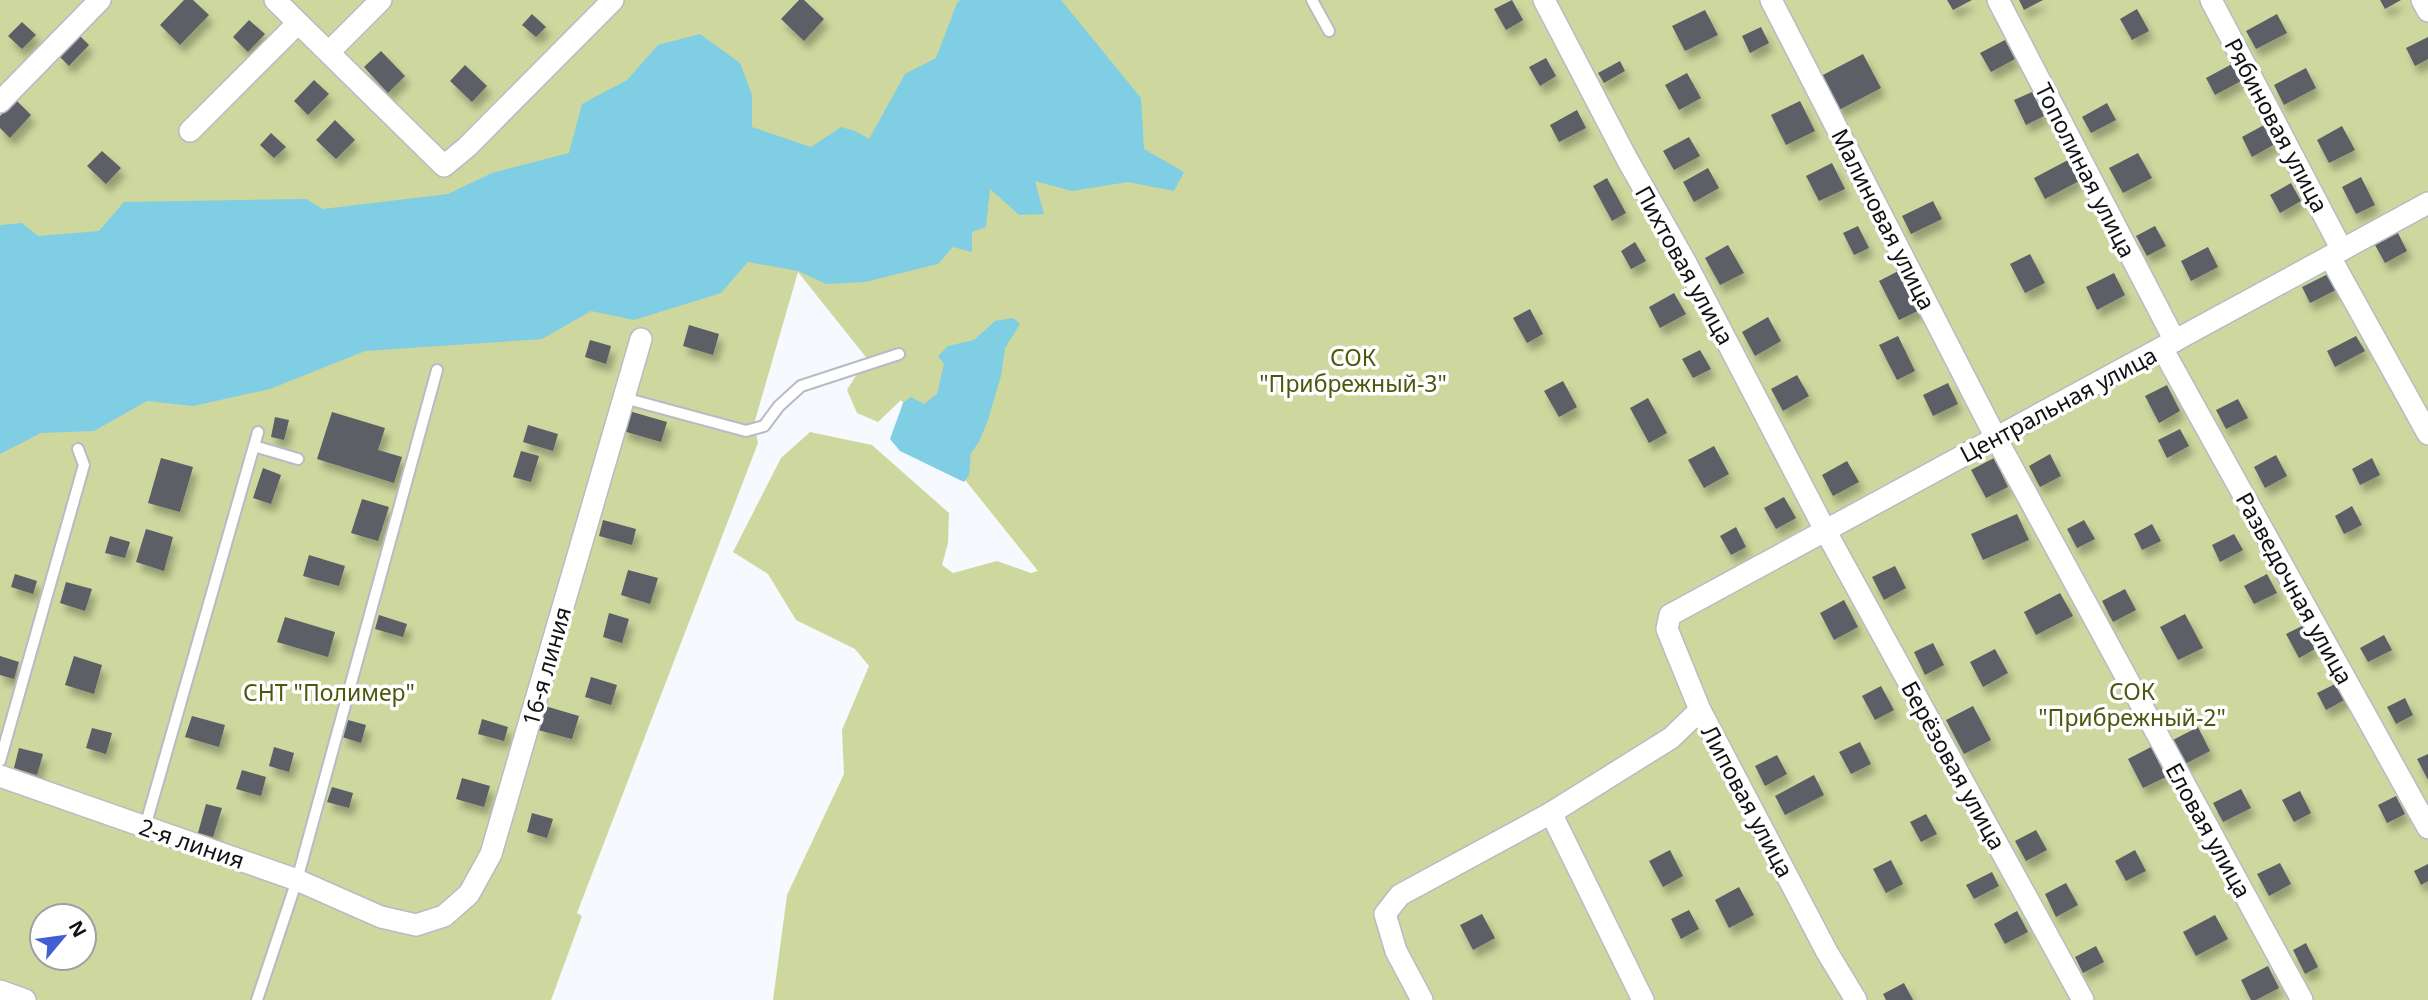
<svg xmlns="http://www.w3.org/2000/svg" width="2428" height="1000" font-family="'Noto Sans',sans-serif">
<defs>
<filter id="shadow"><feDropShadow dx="4.5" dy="8" stdDeviation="3.5" flood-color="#0004"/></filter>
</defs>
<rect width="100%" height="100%" fill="#f6f9fe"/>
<!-- green -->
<path fill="#ced79e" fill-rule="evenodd" d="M0,0H2428V1000H773L787,895L844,774L842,730L869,666L855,649L796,620L768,574L733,552L781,458L810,432L872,445L949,513L948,543L942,565L953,573L997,561L1031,573L1038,571L901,400L878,422L857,413L847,390L860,369L873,366L798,272L754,424L758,443L577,913L582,916L551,1000H0ZM42,916H84V958H42Z"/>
<!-- water -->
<g fill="#7fcee3">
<polygon points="960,0 1061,0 1141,98 1144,149 1184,172 1174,191 1128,182 1072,191 1035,181 1044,214 1019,215 990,189 986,227 972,232 972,252 953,247 938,264 865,282 826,284 798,271 748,262 721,293 634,320 591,311 542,339 365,351 270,389 193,406 147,401 94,431 41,433 0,454 0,225 22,223 38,236 99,231 124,202 306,199 323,209 448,194 492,173 569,153 582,104 627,80 658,45 700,34 740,63 752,95 752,127 811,147 841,127 855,131 869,139 905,74 936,58 957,3"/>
<polygon points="1013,318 1020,324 1005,348 1001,376 988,420 979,442 971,453 969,475 964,482 900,451 890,439 903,403 911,397 924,404 937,394 944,364 938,356 948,346 974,340 995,321"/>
</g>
<!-- building -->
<g fill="#5b5e65" filter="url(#shadow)">
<polygon points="184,0 193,0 209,15 180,45 160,25"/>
<polygon points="799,0 804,0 824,19 804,41 781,19"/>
<polygon points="1512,0 1523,20 1506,30 1494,9"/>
<polygon points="1947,0 1972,0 1953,10"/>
<polygon points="2019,0 2043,0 2024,10"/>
<polygon points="2380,0 2401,0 2385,9"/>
<polygon points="2137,9 2149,31 2132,40 2120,19"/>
<polygon points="1705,10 1718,35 1685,51 1672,26"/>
<polygon points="532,14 546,27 536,37 522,25"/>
<polygon points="2277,14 2287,33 2256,49 2246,31"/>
<polygon points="249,20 265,34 248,52 233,37"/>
<polygon points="22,22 36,35 22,49 8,36"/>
<polygon points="1761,27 1769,43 1750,53 1742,36"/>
<polygon points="80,36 89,45 69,66 60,57"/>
<polygon points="2428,37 2428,59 2415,66 2406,48"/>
<polygon points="2005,40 2015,59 1991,72 1980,53"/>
<polygon points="381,51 405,76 388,93 364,67"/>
<polygon points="1863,54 1881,88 1839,110 1821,76"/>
<polygon points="1546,58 1556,76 1540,86 1529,67"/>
<polygon points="1620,61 1625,71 1604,83 1598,73"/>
<polygon points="2232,64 2241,81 2215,95 2206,78"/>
<polygon points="465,65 487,86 472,102 450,81"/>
<polygon points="2306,68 2316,88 2284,105 2274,85"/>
<polygon points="1687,73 1701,98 1679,110 1665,85"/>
<polygon points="314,80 329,94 308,115 294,101"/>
<polygon points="2032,92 2044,116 2026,125 2014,100"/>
<polygon points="16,100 31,115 10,138 0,128 0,116"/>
<polygon points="1800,101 1815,131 1786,145 1771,115"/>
<polygon points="2107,103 2116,120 2091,133 2082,117"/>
<polygon points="1577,110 1586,128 1559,142 1550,125"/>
<polygon points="335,120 355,140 336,159 316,140"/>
<polygon points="2264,125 2275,144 2252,157 2242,137"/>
<polygon points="2342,126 2355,150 2329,163 2317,140"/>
<polygon points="271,133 286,147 274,158 260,145"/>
<polygon points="1689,137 1700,156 1674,170 1663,151"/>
<polygon points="102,151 121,168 106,184 87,166"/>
<polygon points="2138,153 2152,178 2123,193 2109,168"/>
<polygon points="2068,160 2079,181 2045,199 2034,178"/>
<polygon points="1832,163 1845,189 1819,201 1806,176"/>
<polygon points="1708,168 1719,188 1694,202 1683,182"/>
<polygon points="2361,177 2375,205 2356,214 2342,187"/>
<polygon points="1607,178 1626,213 1612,221 1593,186"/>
<polygon points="2291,183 2301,201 2280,213 2270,195"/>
<polygon points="1933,201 1942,219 1911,234 1902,216"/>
<polygon points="1858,226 1869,248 1854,255 1843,233"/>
<polygon points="2155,226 2166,246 2147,256 2136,236"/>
<polygon points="2398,233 2407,251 2385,263 2375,245"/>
<polygon points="1635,242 1646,261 1631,269 1621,251"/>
<polygon points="1728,245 1744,273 1720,285 1705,258"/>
<polygon points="2208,247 2218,267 2191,281 2181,261"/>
<polygon points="2030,254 2045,283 2025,293 2010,264"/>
<polygon points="1904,268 1924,308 1899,320 1879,281"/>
<polygon points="2114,273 2125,295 2097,310 2086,287"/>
<polygon points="2328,274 2336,290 2310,303 2302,287"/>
<polygon points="1674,293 1686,314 1660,328 1649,307"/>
<polygon points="1530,309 1543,334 1527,343 1513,318"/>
<polygon points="1768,317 1781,341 1755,356 1742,332"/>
<polygon points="689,325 719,334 713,355 683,346"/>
<polygon points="1898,336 1915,371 1897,380 1879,345"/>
<polygon points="2356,336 2365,351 2335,367 2327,351"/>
<polygon points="590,340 611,346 606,364 585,357"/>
<polygon points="1700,350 1711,369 1693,378 1682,359"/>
<polygon points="1797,375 1809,396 1783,411 1771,389"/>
<polygon points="1563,381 1577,407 1559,417 1544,391"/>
<polygon points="1948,383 1958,404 1933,416 1923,395"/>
<polygon points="2167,385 2180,411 2159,423 2145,396"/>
<polygon points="1648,398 1667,433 1649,443 1630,408"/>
<polygon points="2238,399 2248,418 2226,429 2216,410"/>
<polygon points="629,411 667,422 661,442 623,431"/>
<polygon points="332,412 385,428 378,450 402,457 394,483 317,459"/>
<polygon points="275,417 289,420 284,440 271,437"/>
<polygon points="528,425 558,434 553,451 523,442"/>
<polygon points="2180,429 2189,446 2167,458 2158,440"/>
<polygon points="1714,446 1729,474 1704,488 1688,460"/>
<polygon points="521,451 539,456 531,482 513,477"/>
<polygon points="2050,454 2061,476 2040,487 2029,466"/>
<polygon points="2276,455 2287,476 2265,488 2254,467"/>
<polygon points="161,458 193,467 180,512 148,503"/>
<polygon points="1994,458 2008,487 1986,498 1971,470"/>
<polygon points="2372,458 2380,475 2360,485 2352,469"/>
<polygon points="1847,461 1859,482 1833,496 1822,475"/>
<polygon points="263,468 281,475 271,504 253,498"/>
<polygon points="1784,497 1796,518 1776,529 1764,508"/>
<polygon points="362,499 389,507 378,541 351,533"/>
<polygon points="2352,506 2362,525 2344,534 2335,516"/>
<polygon points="2017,514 2029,540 1983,560 1971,534"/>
<polygon points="603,520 636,529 632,545 599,536"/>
<polygon points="2084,520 2095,539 2077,548 2067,529"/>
<polygon points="2152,524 2161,541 2142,550 2134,534"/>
<polygon points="1736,527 1746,547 1731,555 1720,536"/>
<polygon points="146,529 173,537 164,571 136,562"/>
<polygon points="2234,534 2243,550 2220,562 2212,545"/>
<polygon points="110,536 130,542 125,558 105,553"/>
<polygon points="309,555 345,566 339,586 303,576"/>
<polygon points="1895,566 1906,588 1884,600 1872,577"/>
<polygon points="628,570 658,578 650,604 621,595"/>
<polygon points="15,574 37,581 33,594 11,587"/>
<polygon points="2267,574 2277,593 2254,604 2244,586"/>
<polygon points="66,582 92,589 85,611 60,603"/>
<polygon points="2125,589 2136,610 2113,622 2102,601"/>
<polygon points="2060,593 2073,616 2036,635 2024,612"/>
<polygon points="1844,600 1858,627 1834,640 1820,613"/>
<polygon points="609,613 629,619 622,643 603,637"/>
<polygon points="2185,614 2203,648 2178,660 2160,627"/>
<polygon points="379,615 407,624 403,637 375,629"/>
<polygon points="285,617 335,632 328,657 277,642"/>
<polygon points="2302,626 2315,649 2299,658 2286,634"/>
<polygon points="2384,635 2392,650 2368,662 2360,648"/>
<polygon points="1933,643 1944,665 1925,675 1914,652"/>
<polygon points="1995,649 2008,673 1983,687 1970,662"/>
<polygon points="0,656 19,662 14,679 0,675"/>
<polygon points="74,656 102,665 94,694 65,685"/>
<polygon points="591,677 617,685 611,705 585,697"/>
<polygon points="2339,682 2348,698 2326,710 2317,693"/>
<polygon points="1881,686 1894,710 1875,720 1862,696"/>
<polygon points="2405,698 2413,715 2396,724 2387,707"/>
<polygon points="545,706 579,716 572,739 538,730"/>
<polygon points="1973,706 1991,740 1964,754 1946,720"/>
<polygon points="192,716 225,725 219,747 185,737"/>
<polygon points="482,719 508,727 504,741 478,734"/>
<polygon points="348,720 366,725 361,743 342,737"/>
<polygon points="2198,727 2210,751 2183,765 2171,741"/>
<polygon points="92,728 112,733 106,754 86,748"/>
<polygon points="1860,742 1871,764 1851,774 1839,752"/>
<polygon points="274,747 294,753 289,772 269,766"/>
<polygon points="2151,747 2166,777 2143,788 2128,759"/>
<polygon points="19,748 43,754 37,775 14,768"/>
<polygon points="2428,754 2428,780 2417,759"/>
<polygon points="1777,755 1787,774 1765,786 1755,766"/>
<polygon points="242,770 266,777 261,796 236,789"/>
<polygon points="1814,775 1824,795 1785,815 1775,796"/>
<polygon points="462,778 490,786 484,807 456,799"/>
<polygon points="332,787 353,793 349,808 327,802"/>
<polygon points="2241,789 2251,808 2223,822 2213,803"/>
<polygon points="2300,791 2311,813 2294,822 2282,800"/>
<polygon points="2396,796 2405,814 2387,823 2378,805"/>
<polygon points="206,804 222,808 213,837 198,833"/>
<polygon points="532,813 553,819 547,838 527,832"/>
<polygon points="1926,814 1937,834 1921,842 1910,822"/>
<polygon points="2036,830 2047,850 2026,861 2015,841"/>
<polygon points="1670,850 1683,876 1663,887 1649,861"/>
<polygon points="2135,850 2146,871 2126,881 2115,861"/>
<polygon points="1891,860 1903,884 1886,893 1873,869"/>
<polygon points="2280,863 2291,884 2269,896 2257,874"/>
<polygon points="2428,864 2428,881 2421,885 2414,871"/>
<polygon points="1992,872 1999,886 1974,899 1966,885"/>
<polygon points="2066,883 2078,905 2056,917 2045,894"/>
<polygon points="1739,887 1754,915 1729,928 1715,900"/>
<polygon points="1689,910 1699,929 1681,939 1671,919"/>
<polygon points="2017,911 2028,932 2005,944 1994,924"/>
<polygon points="1482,914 1495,938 1473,950 1460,925"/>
<polygon points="2215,915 2228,939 2196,956 2183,932"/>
<polygon points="2306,943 2318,967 2305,974 2293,950"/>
<polygon points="2096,946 2104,962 2083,973 2075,957"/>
<polygon points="2268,966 2279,988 2256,1000 2251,1000 2241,980"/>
<polygon points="1904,983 1913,1000 1886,1000 1883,994"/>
</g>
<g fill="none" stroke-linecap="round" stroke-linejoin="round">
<defs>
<g id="service">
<polyline points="1312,0 1329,31"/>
<polyline points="624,398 746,431 764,426 779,406 801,386 899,354"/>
<polyline points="254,446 298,459"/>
<polyline points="0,761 84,465 78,449"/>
<polyline points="145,827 258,432"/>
<polyline points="257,1000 297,880 437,370"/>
</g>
<g id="minor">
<polyline points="275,0 444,166 467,147 613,0"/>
<polyline points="1544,0 1627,159 1686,263 1825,530 2083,1000"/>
<polyline points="1771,0 1996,438 2302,1000"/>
<polyline points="1998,0 2175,341"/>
<polyline points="2211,0 2342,250"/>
<polyline points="2422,0 2428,11"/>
<polyline points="329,52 381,0"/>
<polyline points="0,102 100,0"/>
<polyline points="190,131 298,23"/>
<polyline points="2330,257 2428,434"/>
<polyline points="2162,348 2428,828"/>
<polyline points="0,776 297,880 381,917 416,925 444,916 469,894 491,854 641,339"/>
<polyline points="1551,813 1643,1000"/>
<polyline points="0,991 25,1000"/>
<polyline points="1422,1000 1396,951 1385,914 1400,895 1551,813 1671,738 1700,710"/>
<polyline points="1856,1000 1827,952 1700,710 1667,629 1670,615 2428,203"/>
</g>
</defs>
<!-- service casing -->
<use href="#service" stroke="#b7bbc3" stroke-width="14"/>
<!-- minor casing -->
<use href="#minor" stroke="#b7bbc3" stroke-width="24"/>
<!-- service -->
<use href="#service" stroke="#fff" stroke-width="10"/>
<!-- minor -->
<use href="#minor" stroke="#fff" stroke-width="21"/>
</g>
<g text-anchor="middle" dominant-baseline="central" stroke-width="7" stroke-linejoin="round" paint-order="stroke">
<!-- street labels -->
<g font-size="23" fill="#101214" stroke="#fff">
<text transform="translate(2277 125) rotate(62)">Рябиновая улица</text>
<text transform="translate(2086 170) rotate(63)">Тополиная улица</text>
<text transform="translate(1884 219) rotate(63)">Малиновая улица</text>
<text transform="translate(1685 265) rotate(61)">Пихтовая улица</text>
<text transform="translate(2058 404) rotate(-28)">Центральная улица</text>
<text transform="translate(2295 588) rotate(61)">Разведочная улица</text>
<text transform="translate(546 666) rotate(-74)">16-я линия</text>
<text transform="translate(1954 765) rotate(61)">Берёзовая улица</text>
<text transform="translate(1748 801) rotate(62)">Липовая улица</text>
<text transform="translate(2209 830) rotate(61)">Еловая улица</text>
<text transform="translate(192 843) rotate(19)">2-я линия</text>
</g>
<!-- park labels -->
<g font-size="23" fill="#4f560e" stroke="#fff">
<text x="1353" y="357">СОК<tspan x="1353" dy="26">"Прибрежный-3"</tspan></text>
<text x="2132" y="691">СОК<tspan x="2132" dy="26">"Прибрежный-2"</tspan></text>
<text x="329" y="692">СНТ "Полимер"</text>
</g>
</g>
<!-- north arrow -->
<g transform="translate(63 937) rotate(61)"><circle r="33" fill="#ffffff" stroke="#9fa0a1" stroke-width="2"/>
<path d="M0-5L12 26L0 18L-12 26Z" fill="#4060d2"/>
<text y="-10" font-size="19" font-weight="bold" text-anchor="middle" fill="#101214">N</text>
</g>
</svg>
